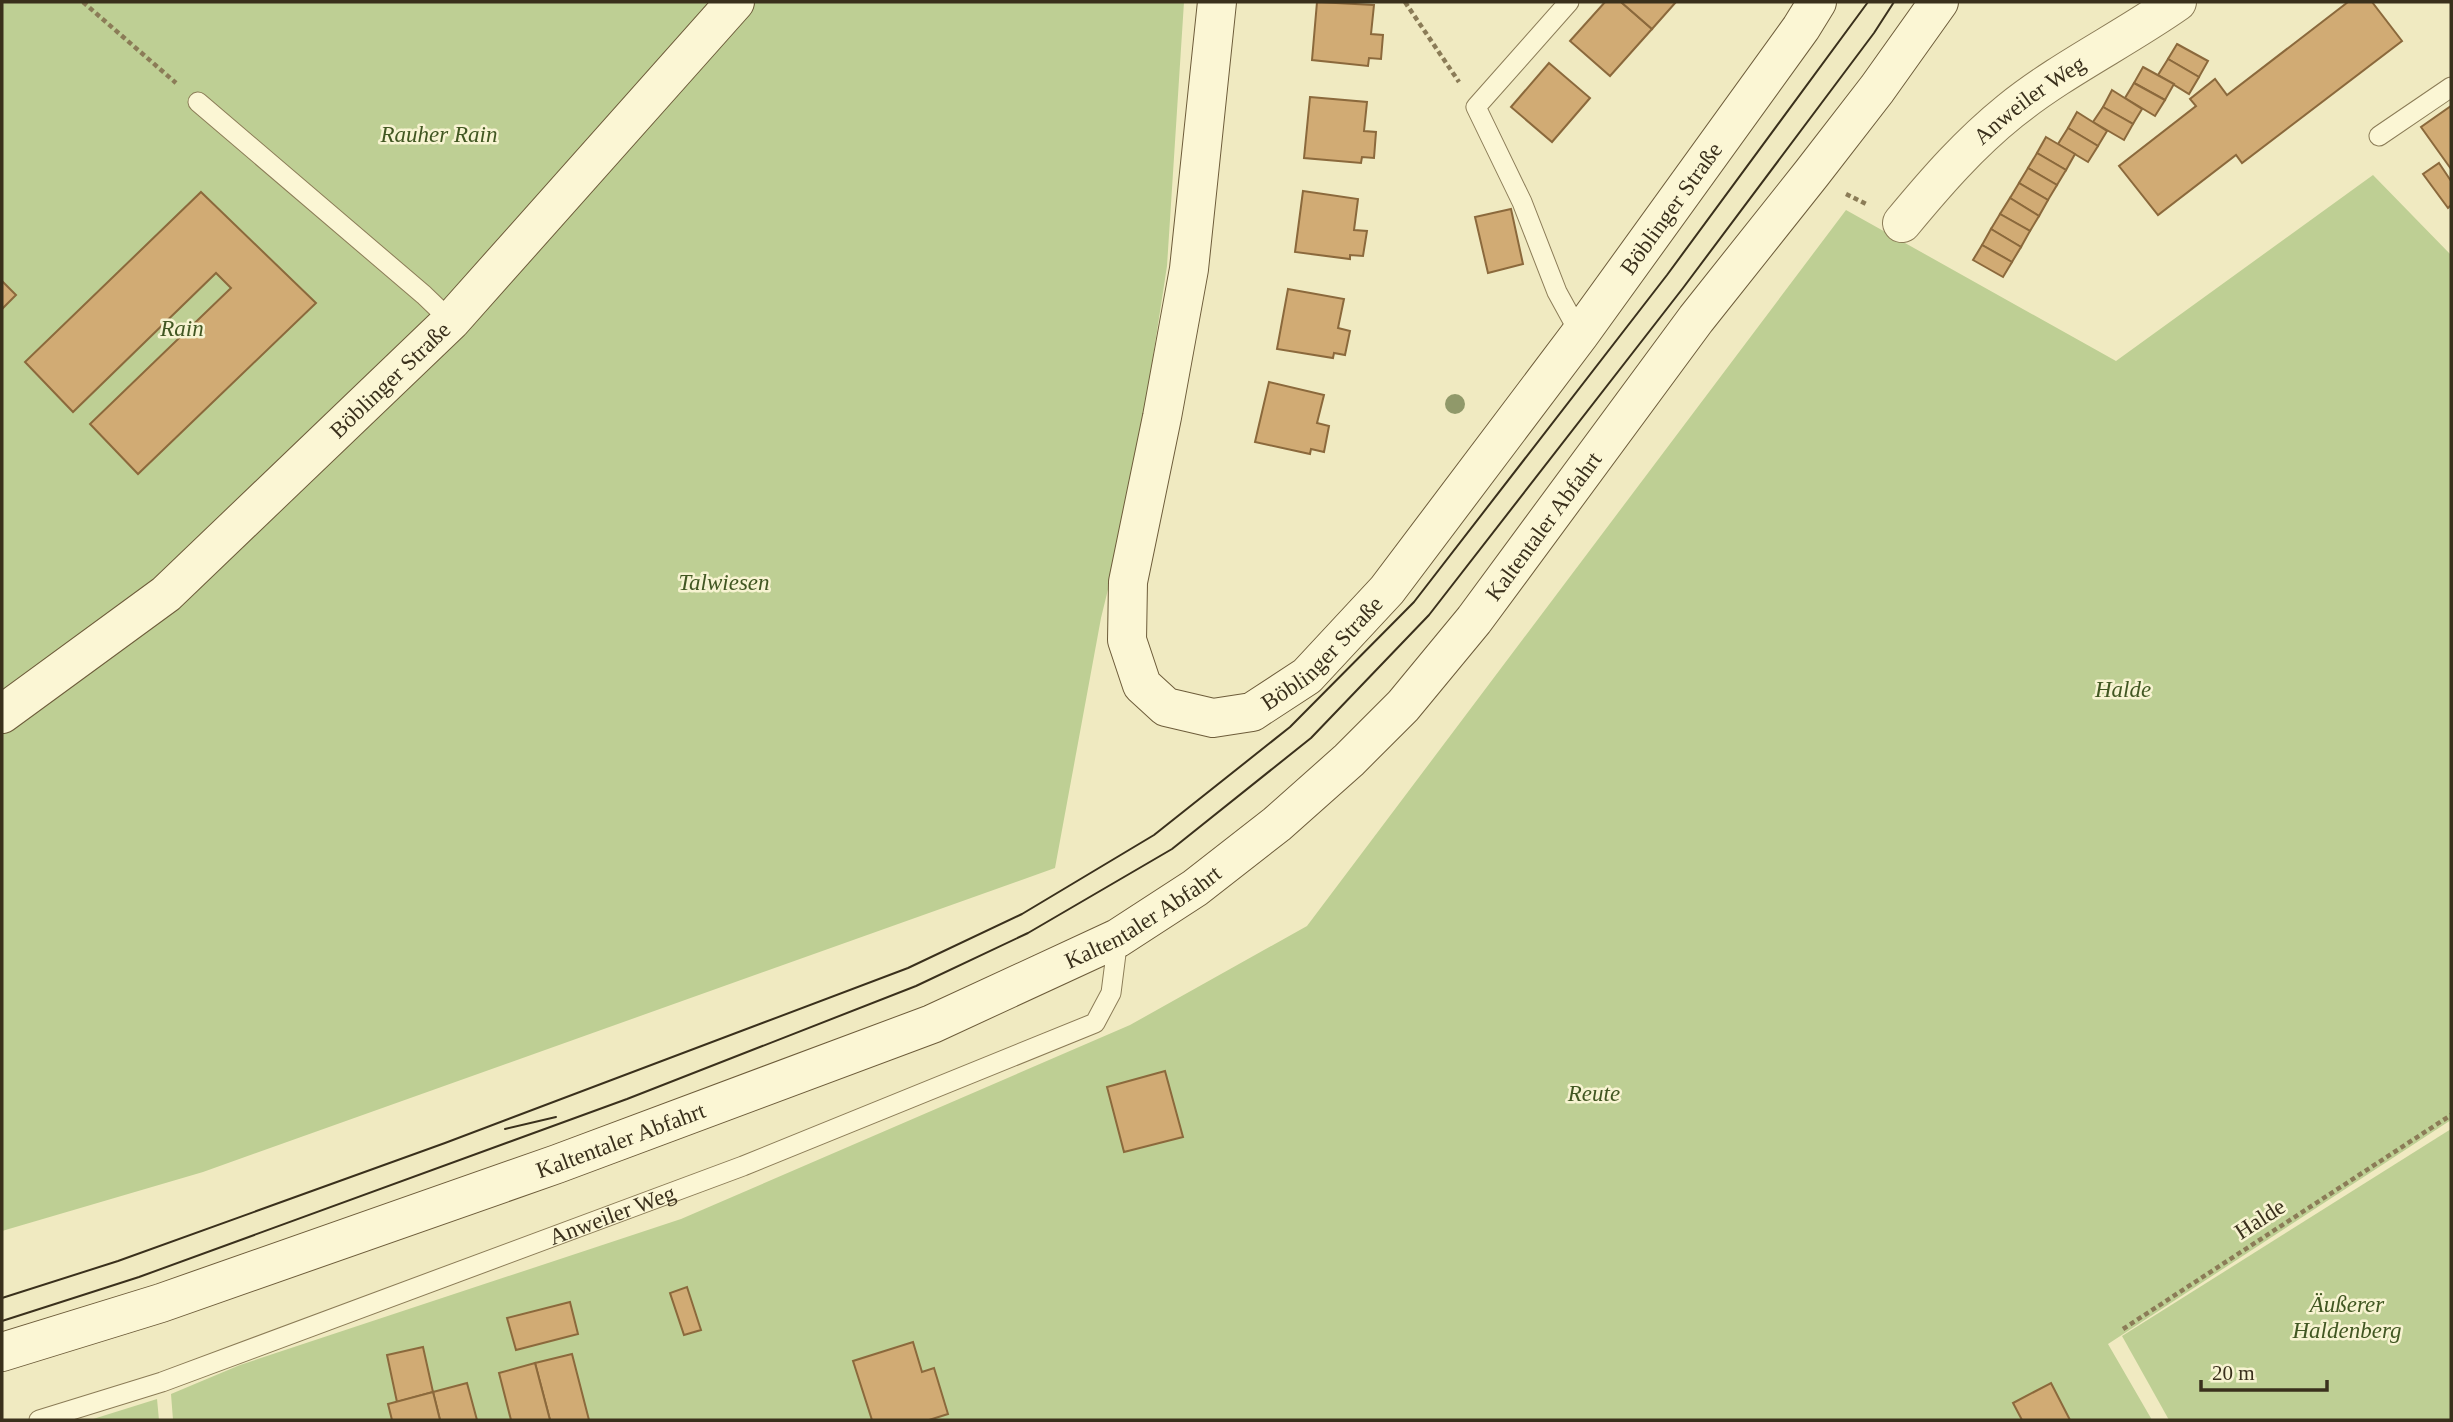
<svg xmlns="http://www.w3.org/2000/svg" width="2453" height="1422" font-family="Georgia,serif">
<rect width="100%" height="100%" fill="#f0eac1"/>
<!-- green -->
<g fill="#becf94">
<polygon points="2,2 1184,2 1167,266 1133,487 1101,618 1055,868 203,1172 2,1231"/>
<polygon points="2373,175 2451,255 2451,1120 2108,1344 2152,1420 173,1420 171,1394 240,1365 681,1219 1130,1025 1307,926 1846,210 2116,361"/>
<polygon points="2451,1129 2451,1420 2169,1420 2122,1336"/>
<polygon points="157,1399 159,1420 90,1420"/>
</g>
<!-- building -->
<g fill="#d1ab74" stroke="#8b693c" stroke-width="2">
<polygon points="1317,2 1374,5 1371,34 1383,35 1381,59 1369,58 1368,66 1312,60"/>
<polygon points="1605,2 1621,2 1652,29 1610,76 1570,41"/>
<polygon points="1621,2 1676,2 1652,29"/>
<polygon points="2348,2 2372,2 2402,41 2242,163 2236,155 2158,215 2119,166 2196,106 2190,99 2215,79 2227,95"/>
<polygon points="2177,44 2208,61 2199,77 2168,59"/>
<polygon points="2168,59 2199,77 2189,94 2158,75"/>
<polygon points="1549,63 1590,98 1552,142 1511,107"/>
<polygon points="2143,67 2174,84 2165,100 2134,83"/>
<polygon points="2134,83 2165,100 2155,116 2125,98"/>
<polygon points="2112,90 2142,109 2133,124 2103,107"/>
<polygon points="1310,97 1367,102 1364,131 1376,132 1374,158 1362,157 1361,163 1304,158"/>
<polygon points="2451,106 2451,169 2421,127"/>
<polygon points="2103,107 2133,124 2124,140 2093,122"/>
<polygon points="2077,112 2107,131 2098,146 2068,128"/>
<polygon points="2068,128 2098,146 2088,162 2058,144"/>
<polygon points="2046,137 2075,154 2066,170 2037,153"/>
<polygon points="2037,153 2066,170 2057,185 2028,168"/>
<polygon points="2439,163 2451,181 2451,205 2448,208 2423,174"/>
<polygon points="2028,168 2057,185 2048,200 2019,183"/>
<polygon points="2019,183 2048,200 2039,216 2010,198"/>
<polygon points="1303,191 1358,199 1354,230 1367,231 1363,256 1350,255 1350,259 1295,252"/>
<polygon points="201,192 316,303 138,474 90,424 231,288 216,273 73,412 25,362"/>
<polygon points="2010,198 2039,216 2030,231 2000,214"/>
<polygon points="1511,209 1523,264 1488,273 1475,217"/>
<polygon points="2000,214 2030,231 2021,247 1991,229"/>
<polygon points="1991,229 2021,247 2012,262 1982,245"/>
<polygon points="1982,245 2012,262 2003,277 1973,260"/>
<polygon points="2,281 16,295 2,309"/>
<polygon points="1288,289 1344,299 1338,328 1350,331 1345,355 1334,353 1333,358 1277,349"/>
<polygon points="1269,382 1324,395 1317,423 1329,426 1324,452 1311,449 1310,454 1255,442"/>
<polygon points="1165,1071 1183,1137 1124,1152 1107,1087"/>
<polygon points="687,1287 701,1330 684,1335 670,1293"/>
<polygon points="570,1302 578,1334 516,1350 507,1318"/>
<polygon points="913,1342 922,1372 934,1368 948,1414 929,1420 872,1420 853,1361"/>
<polygon points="423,1347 433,1392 397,1402 387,1355"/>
<polygon points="572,1354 589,1420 550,1420 535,1363"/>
<polygon points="535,1363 550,1420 511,1420 499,1373"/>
<polygon points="467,1383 477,1420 440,1420 433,1392"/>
<polygon points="2051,1383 2070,1420 2022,1420 2013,1403"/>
<polygon points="433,1392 440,1420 392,1420 388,1404"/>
</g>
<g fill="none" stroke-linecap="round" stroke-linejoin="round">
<defs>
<g id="service">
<polyline points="1569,2 1476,107 1522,202 1557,292 1580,334"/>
<polyline points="198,102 424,295 451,321"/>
<polyline points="2379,136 2451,87"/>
<path id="s1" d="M39,1420L162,1382L743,1166L1095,1023L1111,993L1118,938"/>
</g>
<g id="minor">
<path id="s2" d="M1902,223C1936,182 1969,144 2010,111C2062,69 2123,40 2177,2"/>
</g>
<g id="secondary">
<path id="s3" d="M1217,2L1189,269L1162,417L1128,582L1127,640L1142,685L1166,707L1213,718L1252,712L1307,676L1387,590L1580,334L1801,28L1817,2"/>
<path id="s4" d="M2,714L166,594L451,321L735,2"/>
<path id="s5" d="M2,1352L161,1303L557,1164L932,1024L1118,938L1195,888L1277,824L1349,760L1403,706L1474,620L1696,319L1812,173L1877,89L1939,2"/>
</g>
</defs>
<!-- service casing -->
<use href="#service" stroke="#8b7c57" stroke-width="21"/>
<!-- minor casing -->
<use href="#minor" stroke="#8b7c57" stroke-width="40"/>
<!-- secondary casing -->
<use href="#secondary" stroke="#6d5c3a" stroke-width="40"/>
<!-- path -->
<g stroke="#8b7c57" stroke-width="4.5" stroke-dasharray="5 3.5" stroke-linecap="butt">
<polyline points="83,2 176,83"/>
<polyline points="1405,2 1459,82"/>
<polyline points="1846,194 1866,204"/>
<polyline points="2123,1329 2451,1115"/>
</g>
<!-- service -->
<use href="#service" stroke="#fbf6d4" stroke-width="19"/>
<!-- minor -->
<use href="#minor" stroke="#fbf6d4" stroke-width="38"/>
<!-- secondary -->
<use href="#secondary" stroke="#fbf6d4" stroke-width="38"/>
<!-- tram -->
<g stroke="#3a301c" stroke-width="2">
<polyline points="505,1129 556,1117"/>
<polyline points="2,1298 118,1261 445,1143 908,968 1022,914 1154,835 1290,727 1414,602 1667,275 1868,2"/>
<polyline points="2,1321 139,1277 627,1099 916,986 1028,933 1172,849 1311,738 1429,615 1683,288 1874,33 1894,2"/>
</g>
</g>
<!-- trees -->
<circle fill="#90996a" cx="1455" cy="404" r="10"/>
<g text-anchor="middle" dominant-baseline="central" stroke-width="5" stroke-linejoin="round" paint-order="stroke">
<!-- street labels -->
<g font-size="23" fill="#3a301c" stroke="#f7f3d1">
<text stroke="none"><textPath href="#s2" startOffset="178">Anweiler Weg</textPath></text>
<text stroke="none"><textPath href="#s3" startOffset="1472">Böblinger Straße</textPath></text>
<text stroke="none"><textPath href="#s4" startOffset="513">Böblinger Straße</textPath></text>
<text stroke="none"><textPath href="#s5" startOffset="1788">Kaltentaler Abfahrt</textPath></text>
<text stroke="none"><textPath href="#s3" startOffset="905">Böblinger Straße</textPath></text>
<text stroke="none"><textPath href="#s5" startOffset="1223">Kaltentaler Abfahrt</textPath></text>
<text stroke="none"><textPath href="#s5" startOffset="654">Kaltentaler Abfahrt</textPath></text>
<text stroke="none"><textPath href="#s1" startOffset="609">Anweiler Weg</textPath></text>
<text transform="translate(2260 1219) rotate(-33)">Halde</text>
</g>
<!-- park labels -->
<g font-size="23" font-style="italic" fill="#415722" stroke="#f7f3d1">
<text x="439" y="134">Rauher Rain</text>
<text x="182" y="328">Rain</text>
<text x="724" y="582">Talwiesen</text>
<text x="2123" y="689">Halde</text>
<text x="1594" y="1093">Reute</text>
<text x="2347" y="1304">Äußerer<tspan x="2347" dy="26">Haldenberg</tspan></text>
</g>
</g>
<!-- border -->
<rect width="2453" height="1422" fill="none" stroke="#3a301c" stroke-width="7"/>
<!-- scale -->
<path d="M2201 1380v10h126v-10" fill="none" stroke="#3a301c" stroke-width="3.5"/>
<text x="2212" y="1380" font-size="21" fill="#3a301c" stroke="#f7f3d1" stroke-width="5" paint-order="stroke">20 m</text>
</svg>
